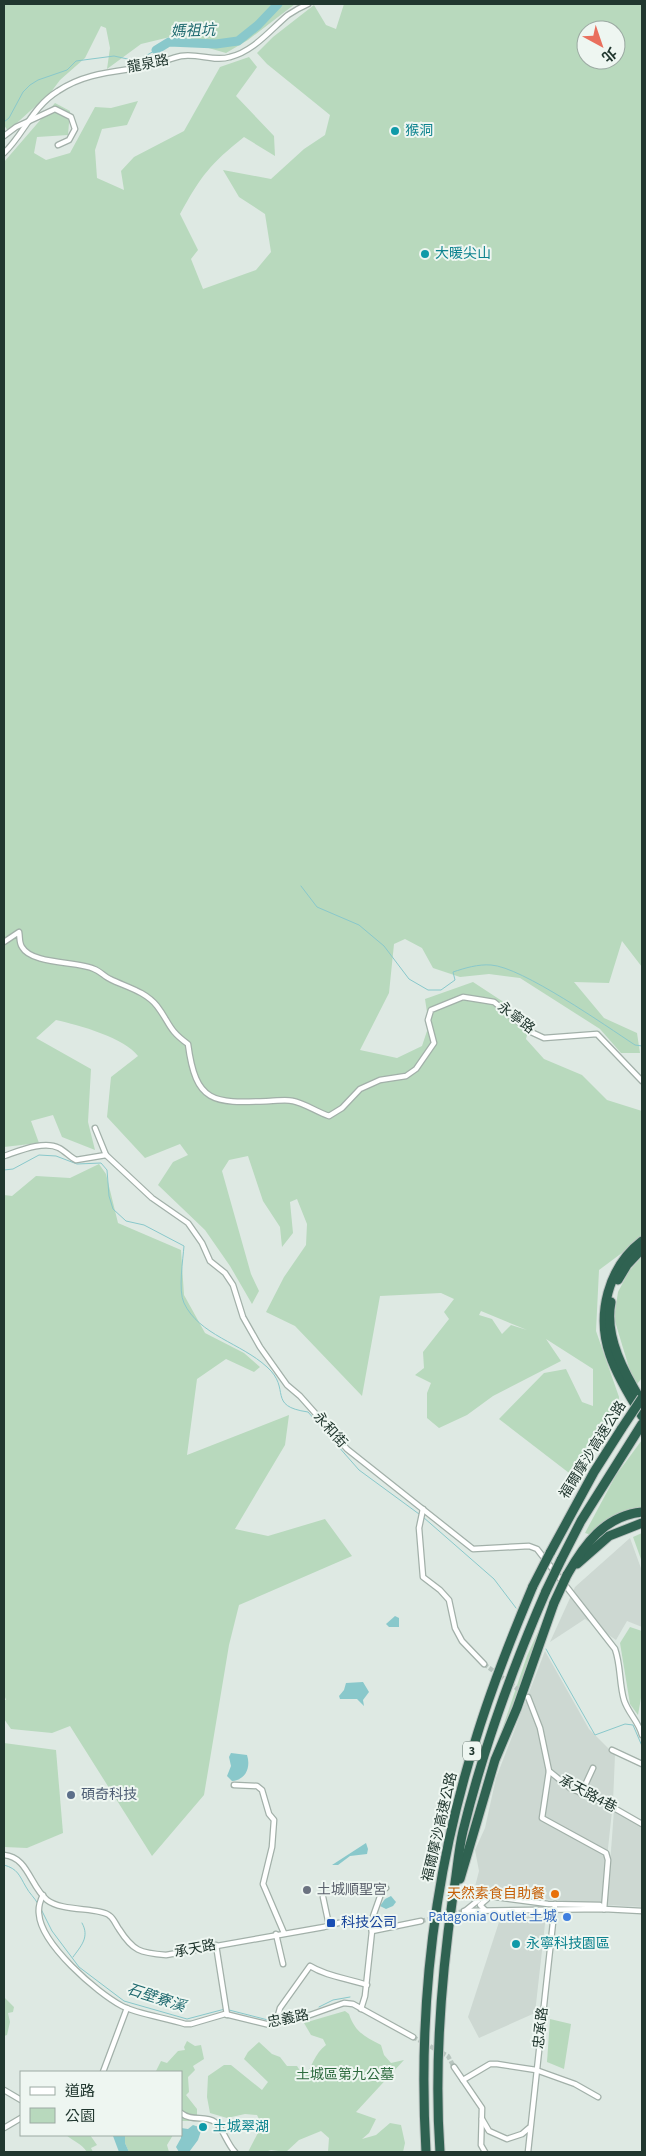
<svg xmlns="http://www.w3.org/2000/svg" width="646" height="2156" font-family="'Source Sans 3','Noto Sans TC',sans-serif">
<rect width="100%" height="100%" fill="#dee9e3"/>
<!-- built -->
<g fill="#cdd8d2">
<polygon points="630,1538 642,1571 642,1627 627,1621 616,1640 585,1619 550,1642 575,1587"/>
<polygon points="545,1651 589,1729 615,1755 613,1802 602,1904 494,1895 480,1896 470,1906 479,1871 475,1850 485,1828 496,1778"/>
<polygon points="614,1810 642,1825 642,1907 607,1905"/>
<polygon points="546,1915 535,2013 479,2038 468,2017 501,1916"/>
</g>
<!-- green -->
<g fill="#b8d9bd" fill-rule="evenodd">
<polygon points="4,4 295,4 248,40 226,53 170,37 141,44 107,69 110,48 106,28 101,26 85,58 60,80 51,92 8,131 4,125"/>
<path d="M344,4H642V967L622,941L609,983L574,982L604,1018L637,1033L640,1053H621L600,1029L520,978L489,974L460,977L433,968L422,948L405,939L394,944L389,993L360,1050L397,1058L422,1046L429,1025L425,999L473,982L531,1020L526,1039L544,1059L582,1075L607,1100L642,1111V1238L599,1270L596,1331L619,1397L618,1409L573,1476L499,1419L544,1373L566,1369L582,1402L593,1406V1369L546,1339L561,1361L493,1396L467,1415L439,1428L427,1418V1393L431,1383L415,1375L424,1368L423,1352L449,1319L444,1312L454,1299L441,1293L380,1296L362,1396L295,1326L266,1312L284,1277L306,1245L307,1224L297,1199L290,1202L293,1233L282,1247L280,1227L263,1201L248,1156L229,1160L222,1171L251,1274L259,1291L252,1304L230,1266L205,1230L158,1185L173,1162L188,1155L180,1144L145,1158L107,1117L111,1077L138,1056C125,1038 79,1025 56,1020L36,1038L91,1069L88,1122L95,1150L62,1137L53,1115L31,1121L39,1143L4,1147V162L55,103L70,111L68,135L37,137L34,153L46,160L70,153L95,107L111,108L138,101L127,125L102,129L95,150L97,178L124,190L121,171L134,157L184,131L220,67L249,57L257,67L236,96L274,136L275,156L244,137C210,164 201,176 180,214L198,250L191,259L203,289L256,270L271,252L265,214L239,197L223,170L271,179L304,149L325,135L330,115L267,64L257,53L273,37L314,5L326,25L336,29ZM586,30H616V60H586ZM481,1311L527,1330L511,1325L502,1334L492,1319L479,1315Z"/>
<polygon points="99,1164 106,1174 118,1223 181,1250 184,1295 205,1333 244,1353 260,1367 254,1372 226,1359 197,1379 187,1455 289,1415 285,1445 235,1529 268,1536 325,1519 352,1556 239,1605 229,1645 204,1795 152,1856 70,1726 52,1733 11,1729 4,1719 4,1700 6,1700 4,1694 4,1195 12,1196 36,1176 70,1178"/>
<polygon points="642,1257 642,1378 637,1384 630,1371 614,1318 618,1292 629,1271"/>
<polygon points="642,1440 642,1508 591,1535 585,1533 616,1475"/>
<polygon points="642,1533 642,1562 633,1537"/>
<polygon points="557,1590 494,1753 527,1656"/>
<polygon points="630,1627 642,1631 642,1692 638,1715 630,1704 620,1643"/>
<polygon points="4,1743 56,1750 63,1833 27,1848 4,1847"/>
<polygon points="4,1997 14,2007 13,2012 8,2013 10,2022 7,2035 4,2036"/>
<path d="M345,2011L349,2014C355,2032 365,2037 381,2045L384,2055L391,2063L404,2060L356,2112L376,2119L369,2133L362,2139L376,2135L390,2123L401,2125L405,2143L403,2152H328L329,2138L321,2131L299,2140L286,2152L271,2150L265,2152H248L262,2125L257,2115L245,2114L227,2118L210,2113L207,2097L208,2076L224,2065H231L262,2090L268,2082L244,2059L248,2052L259,2042L272,2054L280,2057L287,2066H297L304,2077C313,2066 314,2054 326,2045L323,2039L311,2035L304,2023Z"/>
<polygon points="550,2019 571,2024 564,2069 547,2062"/>
<polygon points="187,2041 195,2046 201,2045 204,2059 193,2066 195,2070 188,2077 189,2092 186,2095 197,2109 197,2115 189,2121 181,2121 181,2072 156,2071 161,2061 167,2063 178,2051 185,2050 184,2047"/>
<path d="M66,2135H90L97,2145L91,2148L93,2152H87C81,2143 74,2142 66,2135Z"/>
<polygon points="125,2135 173,2135 167,2145 169,2152 129,2152 125,2143"/>
</g>
<!-- water -->
<g fill="#89c8cb">
<polygon points="395,1616 399,1618 399,1627 389,1627 386,1624"/>
<polygon points="363,1682 369,1692 363,1700 364,1706 357,1699 340,1699 339,1696 344,1690 346,1683"/>
<path d="M231,1753L247,1755C251,1767 246,1780 232,1781L227,1776L231,1766L229,1757Z"/>
<polygon points="366,1843 368,1849 367,1854 350,1856 338,1865 332,1865"/>
<polygon points="391,1896 396,1902 393,1906 386,1909 380,1906 385,1899"/>
<polygon points="193,2125 202,2128 198,2140 189,2152 179,2152 176,2147 181,2138 181,2128 188,2129"/>
<polygon points="125,2135 125,2143 129,2152 119,2152 113,2136"/>
</g>
<g fill="none" stroke-linecap="round" stroke-linejoin="round">
<!-- stream -->
<g stroke="#89c8cb" stroke-width="1">
<polyline points="4,122 9,118 23,92 30,85 38,80 67,70 76,61 114,56 132,60 140,59 156,50"/>
<path d="M301,886L317,907L359,925L384,946L409,979L428,990H441L455,980L453,972C465,968 478,964 491,965C522,967 606,1026 635,1045L642,1046"/>
<path d="M4,1170L13,1169L39,1155L56,1156L77,1164L101,1163L107,1170L109,1196L113,1209L126,1221L144,1225L184,1246C183,1259 178,1291 184,1303C199,1335 241,1343 267,1367C292,1389 266,1406 308,1412L359,1470L419,1514"/>
<polyline points="423,1517 494,1579 516,1608"/>
<polyline points="546,1649 595,1735 625,1724 633,1725 642,1746"/>
<path d="M4,1865C18,1869 19,1875 26,1887C29,1893 35,1898 38,1904"/>
<polyline points="40,1907 52,1931 79,1967 124,2001 187,2019 225,2009"/>
<path d="M73,1957C81,1946 90,1937 82,1923"/>
<polyline points="319,2007 333,2000 350,1997"/>
<polyline points="229,2010 268,2020 275,2017"/>
<polyline points="281,2014 293,2011 300,2012"/>
</g>
<!-- river -->
<polyline stroke="#89c8cb" stroke-width="9" points="156,50 169,42 216,44 238,41 258,25 278,4"/>
<!-- street-tunnel -->
<g stroke="#b8c5bf" stroke-width="4.5" stroke-dasharray="4.5 2" stroke-linecap="butt">
<polyline points="484,1664 523,1693"/>
<polyline points="421,1921 464,1911"/>
<polyline points="413,2037 448,2056 454,2067"/>
</g>
<defs>
<g id="street">
<polyline points="4,136 16,127 55,109 71,117 75,129 69,140 58,145"/>
<path d="M4,153C24,134 32,107 58,91C86,72 117,72 149,66C160,64 170,58 181,56C198,53 214,62 230,57C254,51 270,30 288,15C294,11 301,7 308,4"/>
<path d="M4,942L19,932C20,937 19,943 22,947C32,965 79,961 94,969C100,971 105,977 110,979C126,987 145,991 157,1006C170,1023 168,1030 188,1044C196,1105 214,1103 270,1101C277,1101 285,1099 293,1101C304,1103 317,1112 329,1116L342,1108L360,1089L380,1080L406,1076L416,1069L434,1043L428,1020L431,1010L463,997L482,1000L494,1002L531,1032L544,1038L597,1034L642,1081"/>
<polyline points="95,1128 106,1155"/>
<path d="M4,1156C19,1151 44,1140 59,1148C65,1151 70,1157 76,1160L106,1155L152,1198L188,1223L202,1243L210,1261L225,1273L233,1285L243,1317L260,1347L287,1385L300,1396L347,1449L473,1549L529,1546L537,1549L615,1649C621,1666 619,1683 624,1700C628,1713 639,1722 642,1735"/>
<polyline points="423,1509 419,1528 423,1577 440,1590 449,1600 455,1628 462,1641 484,1664"/>
<polyline points="528,1697 540,1728 549,1771 570,1788 607,1804 642,1824"/>
<polyline points="612,1750 642,1764"/>
<polyline points="549,1771 542,1818 606,1853 608,1860 604,1909"/>
<polyline points="234,1785 257,1786 262,1790 269,1814 274,1820 272,1847 263,1884 284,1933"/>
<polyline points="581,1794 593,1768"/>
<path d="M4,1855C28,1857 30,1886 47,1900C62,1912 101,1907 110,1916C114,1919 116,1925 119,1929C133,1951 140,1953 166,1955L324,1927C340,1922 353,1918 370,1925L372,1931"/>
<path d="M43,1895C40,1901 38,1907 39,1914C41,1944 96,1992 122,2006C137,2014 167,2018 185,2024H191L225,2014L270,2025L285,2018L310,2015L344,2003L353,2004L413,2037"/>
<polyline points="323,1897 329,1925"/>
<polyline points="485,1910 480,1905 487,1899"/>
<polyline points="464,1911 604,1909 642,1911"/>
<polyline points="465,1911 481,1898 488,1896 548,1904 600,1905 604,1909"/>
<polyline points="370,1925 382,1891 386,1888"/>
<polyline points="372,1931 421,1921"/>
<polyline points="276,1934 283,1964"/>
<polyline points="216,1945 227,2015"/>
<polyline points="361,2009 365,1996 372,1931"/>
<path d="M276,2023L280,2008L310,1966C328,1977 347,1978 367,1985"/>
<polyline points="454,2067 482,2108 481,2145 485,2152"/>
<polyline points="103,2072 127,2008"/>
<polyline points="463,2080 490,2064 497,2064 536,2070 575,2084 598,2097"/>
<polyline points="4,2090 21,2100"/>
<path d="M181,2113C192,2122 205,2115 215,2122C223,2128 227,2144 235,2152"/>
<polyline points="482,2119 489,2131 507,2139 522,2134 529,2128"/>
<polyline points="4,2128 21,2118"/>
<polyline points="528,2152 555,1904"/>
</g>
<g id="highway">
<path d="M642,1241C608,1267 596,1315 610,1355C617,1376 630,1397 642,1416"/>
<polyline points="618,1280 627,1265 642,1249"/>
<path d="M611,1302C604,1337 625,1374 642,1402"/>
<polyline points="550,1553 594,1472 622,1428"/>
<polyline points="561,1560 581,1521 642,1424"/>
<polyline points="577,1564 609,1536 642,1523"/>
<path d="M567,1575C584,1545 604,1516 642,1512"/>
<polyline points="460,1879 495,1760 517,1708 554,1603"/>
<path d="M426,2152C418,2015 433,1877 474,1745C490,1691 511,1638 533,1586"/>
<path d="M440,2152C434,2067 441,1979 453,1895C457,1874 458,1852 463,1831C483,1749 512,1669 546,1591"/>
</g>
</defs>
<!-- street casing -->
<use href="#street" stroke="#a2b0a9" stroke-width="7"/>
<!-- highway casing -->
<use href="#highway" stroke="#bcc3c1" stroke-width="11"/>
<!-- street -->
<use href="#street" stroke="#fff" stroke-width="4.5"/>
<!-- highway -->
<use href="#highway" stroke="#2f6251" stroke-width="9"/>
<defs>
<g id="highway-bridge">
<polyline points="622,1428 642,1398"/>
<polyline points="533,1586 550,1553"/>
<polyline points="546,1591 561,1560"/>
<polyline points="554,1603 567,1575"/>
</g>
</defs>
<!-- highway-bridge casing -->
<use href="#highway-bridge" stroke="#bcc3c1" stroke-width="11" stroke-linecap="butt"/>
<!-- highway-bridge -->
<use href="#highway-bridge" stroke="#2f6251" stroke-width="9"/>
</g>
<!-- markers -->
<g fill="#0f9aa8" stroke="#eef6f1" stroke-width="2">
<circle cx="395" cy="131" r="5"/>
<circle cx="425" cy="254" r="5"/>
<circle cx="516" cy="1944" r="5"/>
<circle cx="203" cy="2127" r="5"/>
</g>
<circle fill="#5c6f8a" stroke="#eef6f1" stroke-width="2" cx="71" cy="1795" r="5"/>
<circle fill="#6b7280" stroke="#eef6f1" stroke-width="2" cx="307" cy="1890" r="5"/>
<circle fill="#e8710a" stroke="#eef6f1" stroke-width="2" cx="555" cy="1894" r="5"/>
<circle fill="#3f7fe0" stroke="#eef6f1" stroke-width="2" cx="567" cy="1917" r="5"/>
<rect fill="#1a4fb4" stroke="#eef6f1" stroke-width="2" x="326" y="1918" width="10" height="10" rx="2.5"/>
<g text-anchor="middle" dominant-baseline="central" stroke-width="4" stroke-linejoin="round" paint-order="stroke">
<!-- shield labels -->
<rect fill="#eef6f1" stroke="#5e7069" stroke-width="1" x="463" y="1741.5" width="18" height="19" rx="4"/>
<g font-size="12" font-weight="bold" fill="#21372f">
<text x="472" y="1751">3</text>
</g>
<!-- street labels -->
<g font-size="14" fill="#21372f" stroke="#eef6f1">
<text transform="translate(148 64) rotate(-11)">龍泉路</text>
<text transform="translate(516 1018) rotate(37)">永寧路</text>
<text transform="translate(330 1430) rotate(48)">永和街</text>
<text transform="translate(593 1450) rotate(-58)">福爾摩沙高速公路</text>
<text transform="translate(588 1794) rotate(28)">承天路4巷</text>
<text transform="translate(440 1827) rotate(-77)">福爾摩沙高速公路</text>
<text transform="translate(195 1949) rotate(-11)">承天路</text>
<text transform="translate(288 2019) rotate(-11)">忠義路</text>
<text transform="translate(541 2028) rotate(-84)">忠承路</text>
</g>
<!-- culture labels -->
<g font-size="14" fill="#0d838f" stroke="#eef6f1" text-anchor="start">
<text x="405" y="131">猴洞</text>
<text x="435" y="254">大暖尖山</text>
<text x="526" y="1944">永寧科技園區</text>
<text x="213" y="2127">土城翠湖</text>
</g>
<!-- service labels -->
<g font-size="14" fill="#4e5e75" stroke="#eef6f1" text-anchor="start">
<text x="81" y="1795">碩奇科技</text>
</g>
<!-- worship labels -->
<g font-size="14" fill="#5b616d" stroke="#eef6f1" text-anchor="start">
<text x="317" y="1890">土城順聖宮</text>
</g>
<!-- food labels -->
<g font-size="14" fill="#c56008" stroke="#eef6f1" text-anchor="end">
<text x="545" y="1894">天然素食自助餐</text>
</g>
<!-- shop labels -->
<g font-size="14" fill="#366cbe" stroke="#eef6f1" text-anchor="end">
<text x="557" y="1917">Patagonia Outlet 土城</text>
</g>
<!-- transit labels -->
<g font-size="14" fill="#164399" stroke="#eef6f1" text-anchor="start">
<text x="341" y="1923">科技公司</text>
</g>
<!-- park labels -->
<g font-size="14" fill="#2e6b3f" stroke="#eef6f1">
<text x="345" y="2075">土城區第九公墓</text>
</g>
<!-- water labels -->
<g font-size="15" font-style="italic" fill="#1f6a6f" stroke="#eef6f1">
<text transform="translate(193 31) rotate(-2)">媽祖坑</text>
<text transform="translate(156 1998) rotate(18)">石壁寮溪</text>
</g>
</g>
<!-- border -->
<rect width="646" height="2156" fill="none" stroke="#21372f" stroke-width="10"/>
<!-- legend -->
<rect x="20" y="2071" width="162" height="65" fill="#eef6f1" stroke="#9caaa3"/>
<rect x="30" y="2087" width="25" height="8" fill="#ffffff" stroke="#9caaa3"/>
<text x="65" y="2096" font-size="15" fill="#21372f">道路</text>
<rect x="30" y="2108" width="25" height="15" fill="#b8d9bd" stroke="#9caaa3"/>
<text x="65" y="2121" font-size="15" fill="#21372f">公園</text>
<!-- north arrow -->
<g transform="translate(601 45) rotate(140)"><circle r="24" fill="#eef6f1" stroke="#9caaa3"/>
<path d="M0-4L9 19L0 12L-9 19Z" fill="#e96f5d"/>
<text y="-8" font-size="14" font-weight="bold" text-anchor="middle" fill="#21372f">北</text>
</g>
</svg>
